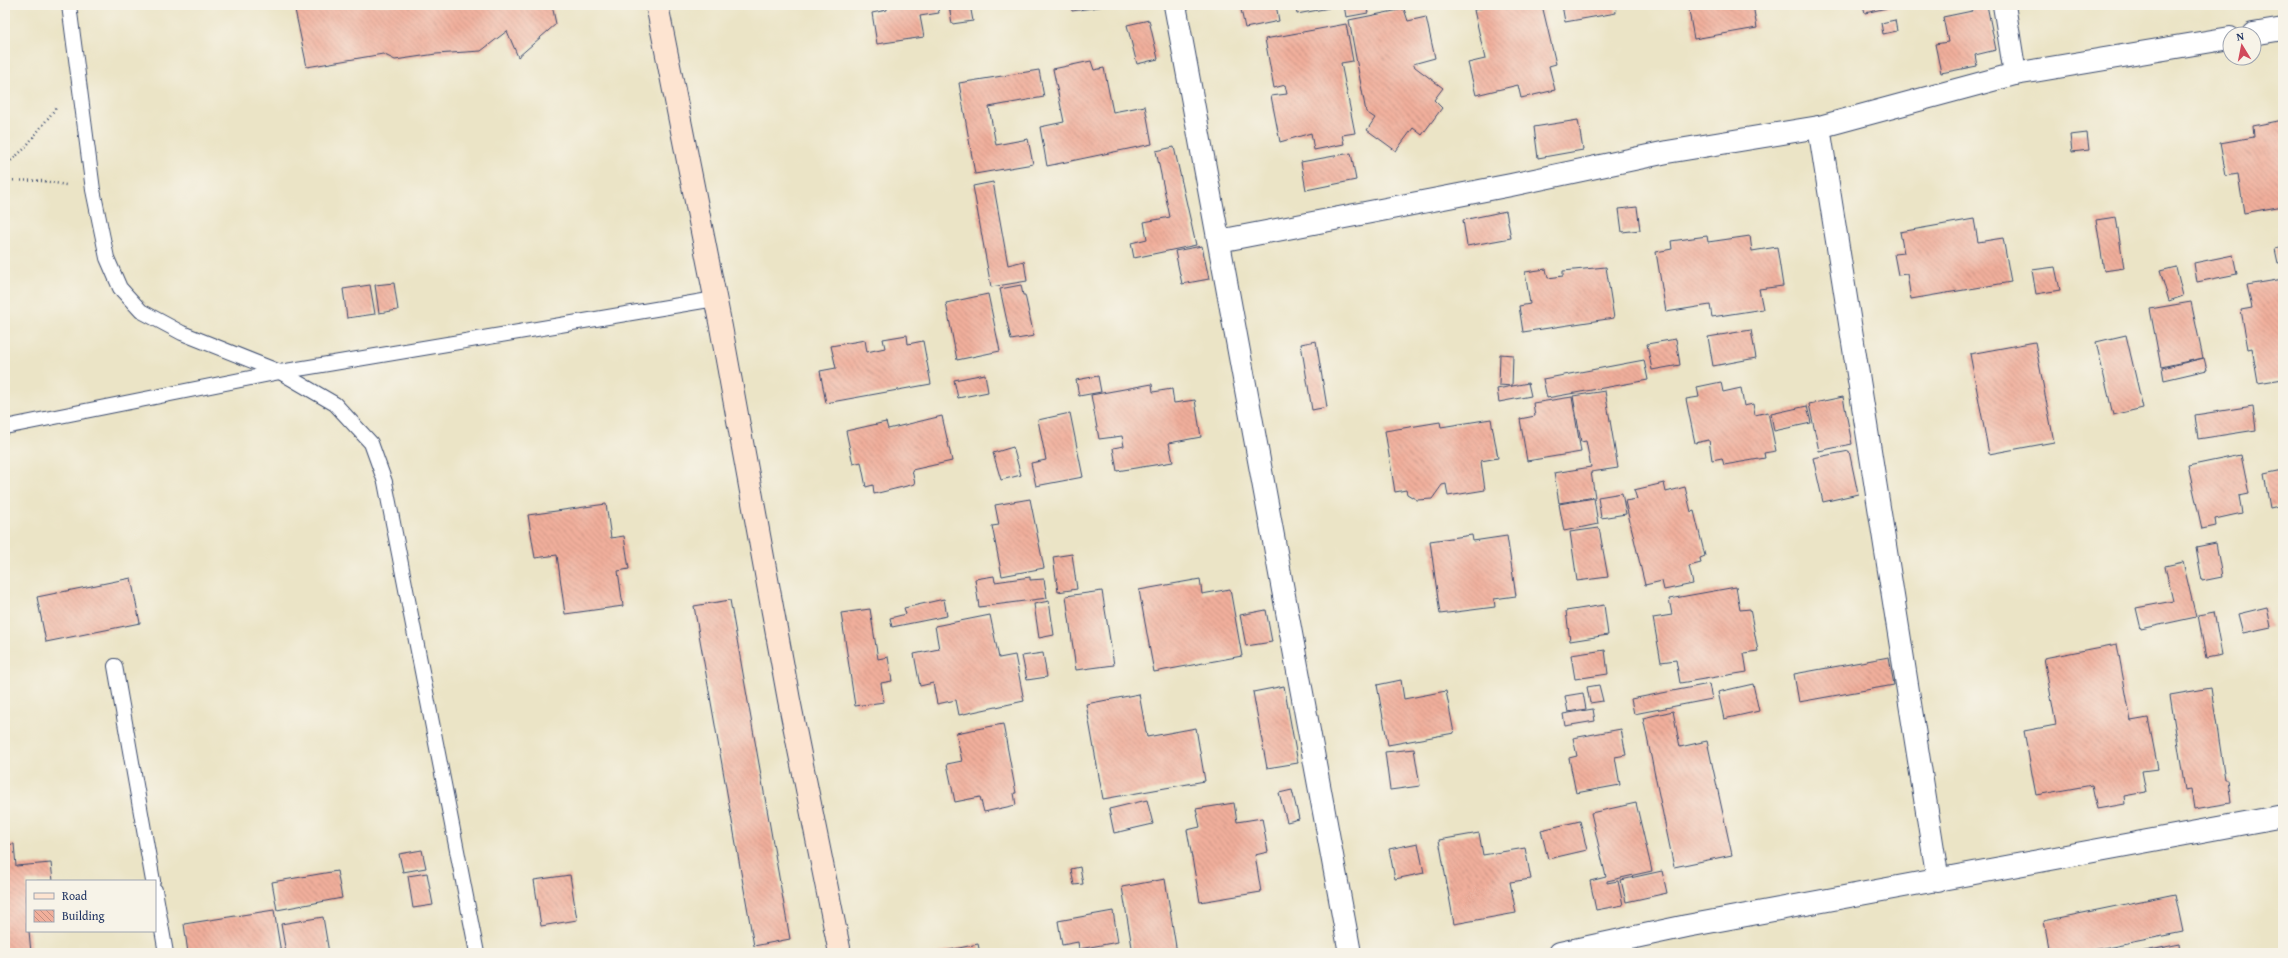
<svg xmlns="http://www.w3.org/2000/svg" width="2288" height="958" font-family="'Gentium Book Plus',serif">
<defs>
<pattern id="building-back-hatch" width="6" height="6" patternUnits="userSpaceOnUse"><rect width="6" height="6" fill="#f1af9b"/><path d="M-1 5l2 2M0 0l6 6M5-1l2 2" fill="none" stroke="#c28f82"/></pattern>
</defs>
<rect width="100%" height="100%" fill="#f7f3e8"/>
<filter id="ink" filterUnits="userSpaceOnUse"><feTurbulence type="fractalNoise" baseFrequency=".025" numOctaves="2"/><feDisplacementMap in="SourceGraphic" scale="8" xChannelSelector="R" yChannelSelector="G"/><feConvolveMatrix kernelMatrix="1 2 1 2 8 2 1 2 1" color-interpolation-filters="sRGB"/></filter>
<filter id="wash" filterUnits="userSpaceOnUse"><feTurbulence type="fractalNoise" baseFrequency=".012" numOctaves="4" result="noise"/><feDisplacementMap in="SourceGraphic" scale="16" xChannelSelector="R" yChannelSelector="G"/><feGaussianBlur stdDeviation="0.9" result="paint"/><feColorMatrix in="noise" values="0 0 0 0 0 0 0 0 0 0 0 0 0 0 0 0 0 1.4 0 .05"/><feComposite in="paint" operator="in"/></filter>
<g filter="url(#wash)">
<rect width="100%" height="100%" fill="#ebe4c6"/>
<g id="blocks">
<!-- building -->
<g fill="url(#building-back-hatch)">
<polygon points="294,5 552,5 556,24 518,57 507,31 481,51 436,54 395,60 383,54 307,67"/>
<polygon points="739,5 753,5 740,9"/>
<polygon points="887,5 937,5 939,13 920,16 924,37 877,44 872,13 887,10"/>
<polygon points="949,5 970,5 973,21 952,24"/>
<polygon points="1071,5 1105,5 1105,6 1072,11"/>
<polygon points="1240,5 1276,5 1279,21 1245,28"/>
<polygon points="1295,5 1328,5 1329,8 1297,14"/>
<polygon points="1344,5 1366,5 1368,13 1346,17"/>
<polygon points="1493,5 1542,5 1556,64 1549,66 1555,90 1521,98 1518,85 1476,95 1468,63 1485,59 1474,10"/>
<polygon points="1562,5 1615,5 1616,13 1565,22"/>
<polygon points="1688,5 1753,5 1757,28 1694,39"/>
<polygon points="1863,5 1891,5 1891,7 1865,13"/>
<polygon points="1970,5 1987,5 1996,50 1975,55 1977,66 1941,73 1935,44 1948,42 1943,17 1972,11"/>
<polygon points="1404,9 1408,21 1426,17 1435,58 1413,64 1415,67 1443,88 1434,100 1442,108 1422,135 1413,128 1396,151 1367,130 1375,118 1366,112 1349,20"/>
<polygon points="1149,20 1158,59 1137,64 1127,25"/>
<polygon points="1895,20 1897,31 1883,34 1881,23"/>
<polygon points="1346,24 1353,61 1341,63 1355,133 1342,135 1344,144 1314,150 1311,133 1280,142 1271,96 1287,94 1285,85 1274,88 1265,39"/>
<polygon points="1091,61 1094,70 1104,68 1113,112 1145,106 1152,144 1047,166 1040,127 1064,122 1053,69"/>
<polygon points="1039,70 1044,97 989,107 996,145 1028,139 1033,164 975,174 959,83"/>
<polygon points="1578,120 1583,150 1538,158 1534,127"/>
<polygon points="2283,120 2283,206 2244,213 2238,174 2226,176 2220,143 2254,137 2253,126"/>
<polygon points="2087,133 2089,150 2072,152 2070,135"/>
<polygon points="1174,147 1196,245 1134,258 1131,243 1147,239 1144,222 1170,217 1156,151"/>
<polygon points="1351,153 1356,180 1306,190 1301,162"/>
<polygon points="993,182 1008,265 1024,261 1027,281 991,287 973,186"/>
<polygon points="1637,207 1640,230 1622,232 1619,209"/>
<polygon points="1506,211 1511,238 1467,246 1463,220"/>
<polygon points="2116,217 2124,268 2104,271 2096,220"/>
<polygon points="1974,219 1978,242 2003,238 2011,282 1911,299 1907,274 1898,275 1894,254 1904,253 1900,232"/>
<polygon points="1707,236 1708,242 1750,236 1752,251 1777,247 1783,286 1759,289 1763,309 1712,317 1710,305 1666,312 1656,252 1672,249 1671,241"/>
<polygon points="1202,246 1209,279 1182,284 1175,251"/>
<polygon points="2283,247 2283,262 2278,263 2275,249"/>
<polygon points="2233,255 2237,274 2197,282 2194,263"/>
<polygon points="1606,267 1614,318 1523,332 1519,306 1530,304 1525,272 1546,269 1548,278 1563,276 1563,271"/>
<polygon points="2055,267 2060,290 2036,294 2032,270"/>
<polygon points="2176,267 2183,296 2169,301 2160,271"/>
<polygon points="2283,279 2283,379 2258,383 2252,348 2248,349 2241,310 2252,308 2247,285"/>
<polygon points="394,283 398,310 379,313 375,285"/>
<polygon points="370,285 375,314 347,318 343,289"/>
<polygon points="1021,285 1023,295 1025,295 1034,336 1011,340 1000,289"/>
<polygon points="988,294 1000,351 957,360 946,303"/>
<polygon points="2191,302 2203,358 2161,367 2150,309"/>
<polygon points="1751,330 1756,358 1713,366 1708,337"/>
<polygon points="907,335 908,344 923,341 931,384 826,403 820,371 836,368 831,346 865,340 867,352 885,348 883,339"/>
<polygon points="2126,335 2143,408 2113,415 2096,342"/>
<polygon points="1676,339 1680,365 1652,370 1647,344"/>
<polygon points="1316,341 1327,407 1312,410 1301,344"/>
<polygon points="2035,342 2054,442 1989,454 1970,354"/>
<polygon points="1500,354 1513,355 1512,386 1499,385"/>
<polygon points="2204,358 2207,370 2164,380 2162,368"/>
<polygon points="1644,360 1648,380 1547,398 1543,379"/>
<polygon points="985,374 988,392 958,398 954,380"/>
<polygon points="1098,376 1101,392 1079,396 1076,380"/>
<polygon points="1721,382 1723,392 1741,388 1744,406 1753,404 1755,415 1768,412 1776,451 1764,453 1765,458 1724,465 1722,458 1712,460 1709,440 1695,443 1686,399 1699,397 1697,387"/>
<polygon points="1528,383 1531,396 1499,402 1497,389"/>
<polygon points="1152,384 1153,392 1172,389 1174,403 1195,400 1201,437 1169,443 1173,462 1117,471 1113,448 1124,446 1122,436 1099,439 1091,395"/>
<polygon points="1605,391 1618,468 1591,472 1595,497 1559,503 1554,473 1591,467 1586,441 1581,442 1573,396"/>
<polygon points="1572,397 1581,452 1527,461 1520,419 1535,416 1533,403"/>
<polygon points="1843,397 1852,444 1819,451 1809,404"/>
<polygon points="1807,406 1811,423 1774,431 1771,414"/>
<polygon points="2253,406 2256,430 2198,439 2195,415"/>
<polygon points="1070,413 1083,477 1036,486 1031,463 1046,460 1038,420"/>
<polygon points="942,416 952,461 912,470 915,484 874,494 873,485 866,487 861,462 853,464 846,431 886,422 888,429"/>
<polygon points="1491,419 1498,458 1481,461 1485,490 1448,496 1446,484 1442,485 1432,499 1417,500 1407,494 1406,490 1395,492 1385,431 1440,422 1441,427"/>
<polygon points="1013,447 1021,475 1001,480 993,453"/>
<polygon points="1849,451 1858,494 1823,502 1813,458"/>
<polygon points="2241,455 2249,494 2239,496 2242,513 2215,519 2216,526 2202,529 2188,466"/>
<polygon points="2283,470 2283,505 2270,508 2264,474"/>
<polygon points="1664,483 1666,492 1685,487 1691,512 1694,511 1705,556 1700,558 1701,563 1689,566 1693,584 1664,590 1662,581 1645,585 1625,501 1637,499 1634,490"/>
<polygon points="1622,493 1626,514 1601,518 1598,497"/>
<polygon points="1594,498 1598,524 1564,531 1559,504"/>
<polygon points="1030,499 1044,568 1002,576 992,526 999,525 995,505"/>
<polygon points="606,504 611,538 624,536 629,569 618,571 623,606 565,614 557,555 535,558 528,515"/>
<polygon points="1599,528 1608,577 1577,581 1570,532"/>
<polygon points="1472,535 1473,541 1507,536 1516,596 1494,599 1495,607 1440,614 1430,541"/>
<polygon points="2216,543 2222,577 2202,581 2196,547"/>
<polygon points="1072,554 1077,589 1058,592 1053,557"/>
<polygon points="2183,562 2196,617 2141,629 2136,608 2173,601 2165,566"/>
<polygon points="994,576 995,582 1030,577 1030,580 1044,579 1047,598 979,607 975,579"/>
<polygon points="131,578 140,623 46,642 37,597"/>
<polygon points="1200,579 1202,594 1230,589 1242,656 1154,672 1139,590"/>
<polygon points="1736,587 1740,610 1750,609 1758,651 1744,653 1747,672 1680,683 1676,660 1661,662 1653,618 1672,615 1669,599"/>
<polygon points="1102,591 1114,665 1076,670 1066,596"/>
<polygon points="944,599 947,616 892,627 890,618 906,614 904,608"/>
<polygon points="730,600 790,939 754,946 694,606"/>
<polygon points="1049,601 1054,635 1039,638 1034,604"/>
<polygon points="1604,605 1608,635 1570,641 1566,611"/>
<polygon points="2267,607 2271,627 2243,633 2238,614"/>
<polygon points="870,609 878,659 888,657 892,681 881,683 884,702 855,706 841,613"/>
<polygon points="1266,610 1272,642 1246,646 1240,615"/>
<polygon points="2214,612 2222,655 2206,658 2198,615"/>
<polygon points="990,615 999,658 1015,655 1024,701 959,715 956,700 937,704 933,683 920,686 914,654 939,649 935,626"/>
<polygon points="2117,644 2131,721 2148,718 2158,769 2142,771 2146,792 2124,796 2125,804 2097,809 2092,785 2036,795 2024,731 2056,725 2044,658"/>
<polygon points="1605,650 1608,674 1575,679 1571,655"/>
<polygon points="1043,653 1047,677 1027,680 1022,656"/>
<polygon points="1889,657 1894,685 1799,702 1794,674"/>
<polygon points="1401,680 1404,699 1446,691 1454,733 1388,745 1377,685"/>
<polygon points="1709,684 1712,699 1634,714 1631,699"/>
<polygon points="1753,684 1759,711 1724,719 1718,692"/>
<polygon points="1599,685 1603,701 1590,703 1587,687"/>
<polygon points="1284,686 1298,763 1267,768 1253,692"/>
<polygon points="2211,688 2225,779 2228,779 2231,803 2194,809 2191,789 2185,790 2170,695"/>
<polygon points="1583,693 1586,709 1568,712 1565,696"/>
<polygon points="1139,694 1147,737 1196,728 1205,781 1103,799 1086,704"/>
<polygon points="1593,709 1595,721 1565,726 1563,714"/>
<polygon points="1673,711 1680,747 1707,741 1732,855 1674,867 1643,718"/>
<polygon points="1003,724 1016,793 1014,793 1016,805 984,812 980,797 955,802 947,764 962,761 956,733"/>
<polygon points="1621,729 1626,755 1615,757 1620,785 1576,793 1569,758 1577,756 1573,738"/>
<polygon points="1414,749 1420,786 1390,790 1385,752"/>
<polygon points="1292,790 1299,819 1287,822 1279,793"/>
<polygon points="1147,800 1153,824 1114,833 1109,809"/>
<polygon points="1234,803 1237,822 1262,818 1268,852 1255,855 1261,892 1200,902 1187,830 1200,827 1196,809"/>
<polygon points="1636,803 1652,871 1607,881 1607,883 1618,881 1623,905 1596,910 1590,881 1606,877 1591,813"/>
<polygon points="1580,821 1587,850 1548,859 1541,830"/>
<polygon points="1479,833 1483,855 1525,848 1531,879 1510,882 1516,913 1454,924 1439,840"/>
<polygon points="1418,843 1424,873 1395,879 1389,849"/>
<polygon points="14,844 16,866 51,863 53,881 27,881 27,931 29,931 31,953 5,953 5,845"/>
<polygon points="422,850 426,868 403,872 399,854"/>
<polygon points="1080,867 1083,884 1074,885 1071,869"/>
<polygon points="337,871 342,898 277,910 272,882"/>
<polygon points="1662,871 1667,893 1626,902 1621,880"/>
<polygon points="427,873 433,905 413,908 408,876"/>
<polygon points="570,875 577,920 541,926 534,880"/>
<polygon points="1165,879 1177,953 1133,953 1122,887"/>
<polygon points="2175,894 2183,932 2078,953 2050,953 2044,921"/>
<polygon points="274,910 281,953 188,953 184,924"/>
<polygon points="1113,911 1118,942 1079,949 1078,942 1062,945 1058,921"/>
<polygon points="323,917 329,953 286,953 281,924"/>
<polygon points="978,944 980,953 941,953 940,952"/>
<polygon points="2180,944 2181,953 2140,953 2140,952"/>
</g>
</g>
</g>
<g filter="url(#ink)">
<use href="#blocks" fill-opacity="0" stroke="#3a4a6e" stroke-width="1"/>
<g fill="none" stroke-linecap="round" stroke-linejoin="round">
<defs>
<g id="lane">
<polyline points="69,5 93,190 107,258 120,288 141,311 182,333 280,372 335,404 371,443 385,482 477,953"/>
<polyline points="5,427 280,372 715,299"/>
<polyline points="115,666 153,881"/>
<polyline points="155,890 166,953"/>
</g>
<g id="street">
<polyline points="1175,5 1350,953"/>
<polyline points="2004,5 2015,74"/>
<polyline points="2253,34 2283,29"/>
<polyline points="1819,127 1938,881"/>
<polyline points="1219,241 1511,185 1667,152 1819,127 2015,74 2230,38"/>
<polyline points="1560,953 1687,926 2283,816"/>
</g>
<polyline id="secondary" points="657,5 721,327 789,700 840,953"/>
</defs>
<!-- lane casing -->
<use href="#lane" stroke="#3a4a6e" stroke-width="16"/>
<!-- street casing -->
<use href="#street" stroke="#3a4a6e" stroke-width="24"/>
<!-- secondary casing -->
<use href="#secondary" stroke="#3a4a6e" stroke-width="24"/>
<!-- path -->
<g stroke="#3a4a6e" stroke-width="2.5" stroke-dasharray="1 3" stroke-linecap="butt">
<polyline points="5,166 24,149 56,108"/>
<polyline points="5,180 44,181 66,185"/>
</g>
<!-- lane -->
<use href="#lane" stroke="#fff" stroke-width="14"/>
<!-- street -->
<use href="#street" stroke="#fff" stroke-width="22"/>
<!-- secondary -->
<use href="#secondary" stroke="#fde4d1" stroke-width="22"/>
</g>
</g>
<!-- margin -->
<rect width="2288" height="958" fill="none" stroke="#f7f3e8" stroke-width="20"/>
<!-- legend -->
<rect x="26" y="880" width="130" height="52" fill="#f7f3e8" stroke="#9fa5b1"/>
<rect x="34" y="893" width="20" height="6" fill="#fde4d1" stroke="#9fa5b1"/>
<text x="62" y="900" font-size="12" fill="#1b2f5e">Road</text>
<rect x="34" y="910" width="20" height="12" fill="url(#building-back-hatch)" stroke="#9fa5b1"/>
<text x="62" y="920" font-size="12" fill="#1b2f5e">Building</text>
<!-- north arrow -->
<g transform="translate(2242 46) rotate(350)"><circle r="19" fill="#f7f3e8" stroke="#9fa5b1"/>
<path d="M0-3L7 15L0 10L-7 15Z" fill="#d1495b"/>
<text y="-6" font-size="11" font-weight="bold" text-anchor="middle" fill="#1b2f5e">N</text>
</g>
</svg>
